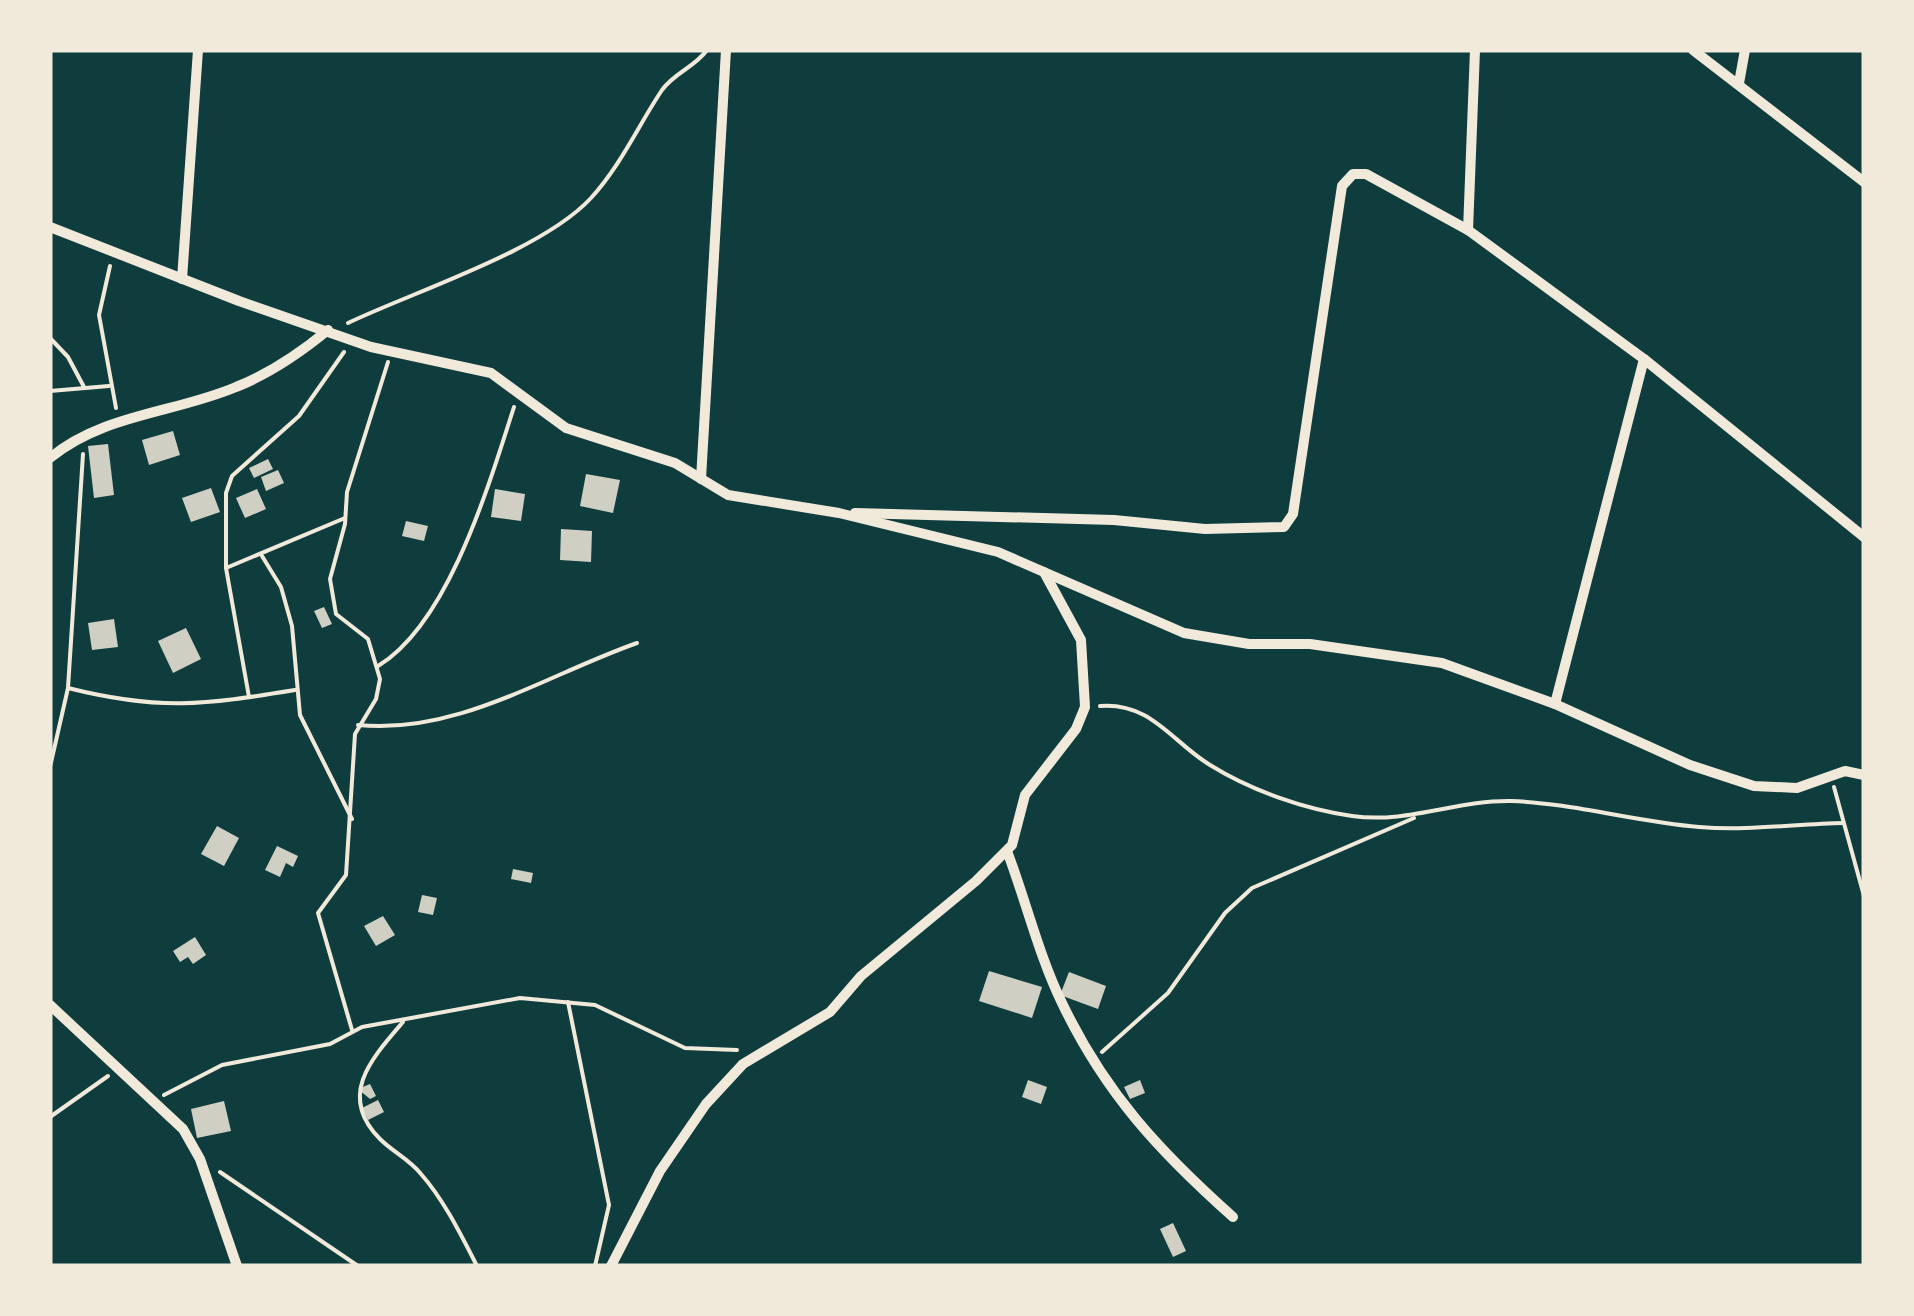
<svg xmlns="http://www.w3.org/2000/svg" width="1914" height="1316" font-family="'Nunito Sans',sans-serif">
<rect width="100%" height="100%" fill="#0f3d3e"/>
<!-- building -->
<g fill="#cfcfc3">
<polygon points="173,431 180,455 149,465 142,440"/>
<polygon points="108,444 114,495 94,498 88,446"/>
<polygon points="268,459 273,469 254,478 249,468"/>
<polygon points="278,470 284,483 266,491 261,477"/>
<polygon points="586,474 620,480 613,513 580,506"/>
<polygon points="211,488 220,512 191,522 182,498"/>
<polygon points="257,489 266,509 245,518 236,498"/>
<polygon points="495,489 525,494 521,521 491,517"/>
<polygon points="406,521 428,526 424,541 402,536"/>
<polygon points="561,529 592,531 591,562 560,560"/>
<polygon points="324,607 332,624 322,628 314,611"/>
<polygon points="114,619 118,647 92,650 88,623"/>
<polygon points="186,628 201,659 173,673 158,641"/>
<polygon points="217,826 239,838 224,866 201,854"/>
<polygon points="277,846 298,856 293,867 286,863 280,877 265,870"/>
<polygon points="513,869 533,873 531,883 511,879"/>
<polygon points="422,895 437,898 433,915 418,912"/>
<polygon points="383,916 395,935 376,946 364,926"/>
<polygon points="195,937 206,955 193,964 188,957 180,962 173,951"/>
<polygon points="989,971 1042,987 1032,1018 979,1001"/>
<polygon points="1069,972 1106,986 1098,1009 1060,995"/>
<polygon points="1028,1080 1047,1087 1041,1104 1022,1097"/>
<polygon points="1140,1080 1145,1093 1130,1099 1124,1087"/>
<polygon points="370,1084 376,1096 370,1099 358,1089"/>
<polygon points="378,1100 384,1112 368,1120 362,1108"/>
<polygon points="224,1101 231,1131 197,1138 191,1109"/>
<polygon points="1173,1223 1186,1251 1173,1257 1160,1229"/>
</g>
<g fill="none" stroke-linecap="round" stroke-linejoin="round">
<!-- path -->
<g stroke="#f1e9da" stroke-width="4">
<polyline points="110,266 99,315 116,408"/>
<path d="M348,323C415,291 542,251 591,198C621,165 638,126 662,90C674,73 695,67 707,50"/>
<polyline points="50,338 68,357 84,387"/>
<polyline points="50,391 109,386"/>
<polyline points="262,556 281,587 292,626 300,715 352,819"/>
<polyline points="226,568 345,518"/>
<path d="M378,666C449,623 489,484 514,407"/>
<path d="M68,688C160,711 203,705 295,690"/>
<polyline points="249,697 226,568 226,493 232,476 299,416 344,352"/>
<path d="M1100,706C1151,702 1172,742 1210,765C1252,791 1304,809 1352,816C1407,824 1457,800 1511,801C1572,803 1637,822 1699,827C1748,831 1795,824 1843,823"/>
<path d="M358,725C457,735 546,675 637,643"/>
<polyline points="50,767 68,688 83,454"/>
<polyline points="1834,787 1864,896"/>
<polyline points="568,1002 609,1205 595,1266"/>
<path d="M403,1022C371,1059 337,1096 380,1139C393,1152 410,1160 421,1174C444,1200 461,1235 477,1266"/>
<polyline points="352,1030 318,913 346,875 355,734 376,699 380,679 368,639 336,614 330,579 345,524 347,492 388,362"/>
<polyline points="1102,1052 1168,993 1225,913 1252,888 1414,818"/>
<polyline points="164,1095 222,1065 330,1044 362,1027 520,998 595,1005 685,1048 737,1050"/>
<polyline points="50,1117 108,1076"/>
<polyline points="220,1172 358,1266"/>
</g>
<!-- minor -->
<g stroke="#f1e9da" stroke-width="10">
<polyline points="1693,50 1864,182"/>
<polyline points="1739,83 1745,50"/>
<polyline points="50,227 239,301 371,347 491,373 566,428 675,463 728,495 839,513 998,552 1184,633 1249,644 1310,644 1442,663 1555,704 1690,765 1754,786 1797,788 1845,771 1864,775"/>
<polyline points="1468,230 1475,50"/>
<polyline points="182,279 198,50"/>
<path d="M50,458C103,414 175,413 236,387C269,374 300,353 328,330"/>
<polyline points="701,479 726,50"/>
<polyline points="855,513 1114,520 1205,529 1284,527 1293,514 1342,186 1353,174 1366,174 1468,230 1644,359 1864,537"/>
<polyline points="1555,704 1644,359"/>
<path d="M1007,851C1026,901 1039,956 1062,1003C1105,1093 1159,1151 1233,1217"/>
<polyline points="50,1005 183,1129 200,1159 237,1266"/>
<polyline points="611,1266 660,1171 706,1104 743,1064 830,1012 861,976 976,881 1012,845 1025,795 1076,729 1085,707 1081,640 1044,572"/>
</g>
</g>
<!-- border -->
<rect width="1914" height="1316" fill="none" stroke="#f1e9da" stroke-width="105"/>
</svg>
